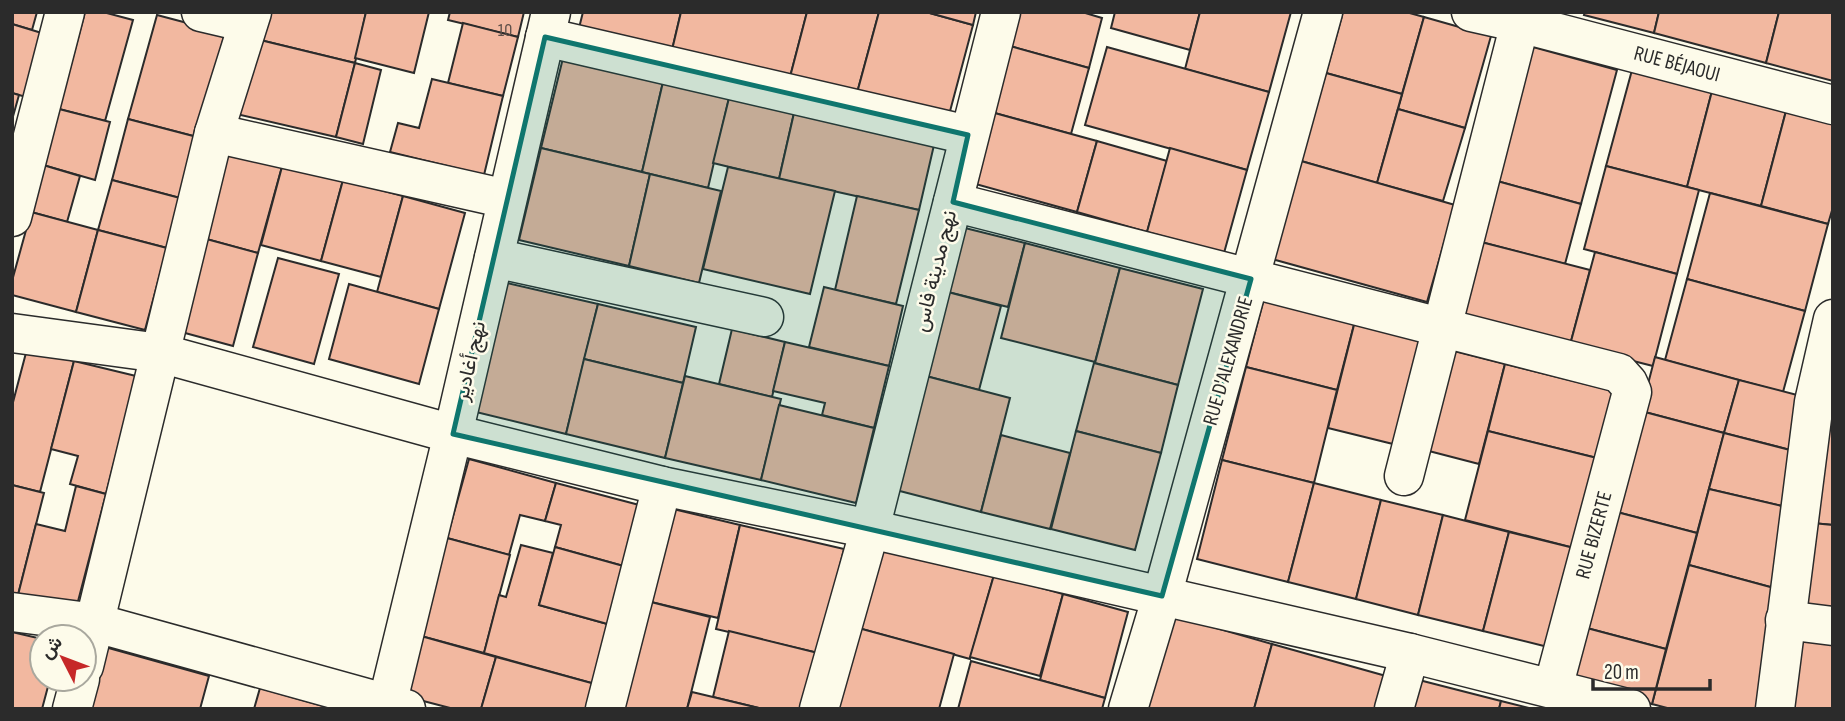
<svg xmlns="http://www.w3.org/2000/svg" width="1845" height="721" font-family="'Sofia Sans Condensed',Vazirmatn,sans-serif">
<rect width="100%" height="100%" fill="#fdfbea"/>
<!-- building -->
<g fill="#f2b8a0" stroke="#2b2b2b" stroke-width="2">
<polygon points="12,12 37,12 32,30 12,24"/>
<polygon points="85,12 103,12 133,20 105,121 59,109"/>
<polygon points="264,12 366,12 355,63 256,39"/>
<polygon points="366,12 429,12 414,73 355,58"/>
<polygon points="450,12 524,12 518,37 448,20"/>
<polygon points="583,12 681,12 672,50 579,28"/>
<polygon points="681,12 807,12 790,77 672,50"/>
<polygon points="807,12 879,12 857,93 790,77"/>
<polygon points="879,12 926,12 973,25 949,115 857,93"/>
<polygon points="926,12 976,12 973,25"/>
<polygon points="1019,12 1082,12 1102,18 1089,68 1010,46"/>
<polygon points="1115,12 1200,12 1190,50 1111,28"/>
<polygon points="1200,12 1291,12 1269,92 1185,69"/>
<polygon points="1343,12 1406,12 1424,17 1402,94 1326,73"/>
<polygon points="1585,12 1659,12 1654,33 1584,15"/>
<polygon points="1659,12 1779,12 1766,63 1654,33"/>
<polygon points="1779,12 1833,12 1833,81 1766,63"/>
<polygon points="157,15 225,33 197,137 128,119"/>
<polygon points="1424,17 1491,36 1465,128 1398,109"/>
<polygon points="463,23 518,37 503,96 448,83"/>
<polygon points="12,24 45,34 26,97 12,93"/>
<polygon points="256,39 355,63 336,137 232,113"/>
<polygon points="1010,46 1089,68 1071,134 991,112"/>
<polygon points="1107,47 1269,92 1247,170 1085,125"/>
<polygon points="1533,47 1617,70 1581,204 1497,181"/>
<polygon points="563,58 663,82 642,172 541,148"/>
<polygon points="355,63 381,70 363,144 336,137"/>
<polygon points="1632,70 1712,91 1687,187 1606,166"/>
<polygon points="1326,73 1402,94 1377,183 1301,161"/>
<polygon points="432,79 503,96 484,175 390,152 398,123 419,128"/>
<polygon points="663,82 729,98 708,188 642,172"/>
<polygon points="1712,91 1786,111 1761,206 1687,187"/>
<polygon points="12,93 19,95 12,120"/>
<polygon points="729,98 794,113 779,179 713,163"/>
<polygon points="59,109 110,122 95,180 43,165"/>
<polygon points="1398,109 1465,128 1443,201 1377,183"/>
<polygon points="1786,111 1833,123 1833,207 1828,224 1761,206"/>
<polygon points="991,112 1097,141 1077,212 972,183"/>
<polygon points="794,113 934,145 919,210 779,179"/>
<polygon points="128,119 197,137 180,198 112,180"/>
<polygon points="1097,141 1167,161 1147,232 1077,212"/>
<polygon points="224,147 283,163 258,253 199,237"/>
<polygon points="541,148 650,174 629,266 519,240"/>
<polygon points="1170,148 1247,170 1224,253 1147,232"/>
<polygon points="1301,161 1455,205 1427,302 1272,259"/>
<polygon points="283,163 343,180 321,261 261,245"/>
<polygon points="43,165 80,176 67,222 31,212"/>
<polygon points="1606,166 1699,190 1677,274 1584,249"/>
<polygon points="728,167 835,191 810,294 703,269"/>
<polygon points="650,174 721,191 699,283 629,266"/>
<polygon points="112,180 180,198 167,248 98,230"/>
<polygon points="343,180 403,196 381,277 321,261"/>
<polygon points="1497,181 1581,204 1565,264 1481,242"/>
<polygon points="1710,193 1828,224 1805,311 1687,279"/>
<polygon points="403,196 465,213 439,309 377,292"/>
<polygon points="857,196 919,210 896,304 835,290"/>
<polygon points="31,212 98,230 76,312 12,295 12,281"/>
<polygon points="961,227 1025,243 1008,307 944,291"/>
<polygon points="98,230 167,248 145,330 76,312"/>
<polygon points="199,237 258,253 233,346 174,330"/>
<polygon points="1481,242 1590,270 1570,345 1461,316"/>
<polygon points="1025,243 1120,268 1095,362 1001,338"/>
<polygon points="1595,252 1677,274 1653,366 1570,345"/>
<polygon points="278,258 339,274 314,364 253,347"/>
<polygon points="1120,268 1203,289 1178,385 1095,363"/>
<polygon points="1687,279 1805,311 1783,392 1665,360"/>
<polygon points="507,283 598,304 566,434 476,412"/>
<polygon points="349,284 439,309 419,384 329,359"/>
<polygon points="824,287 903,306 889,366 809,347"/>
<polygon points="944,291 1001,306 979,390 922,375"/>
<polygon points="1265,294 1356,317 1337,390 1246,367"/>
<polygon points="598,304 696,327 683,383 584,359"/>
<polygon points="1356,317 1422,333 1393,444 1328,428"/>
<polygon points="732,329 785,342 772,397 719,384"/>
<polygon points="785,342 889,366 874,428 822,415 825,403 773,391"/>
<polygon points="27,349 74,361 40,492 12,485 12,406"/>
<polygon points="1450,350 1505,364 1479,464 1425,450"/>
<polygon points="1655,357 1739,380 1724,433 1641,411"/>
<polygon points="584,359 683,383 665,458 566,434"/>
<polygon points="74,361 136,376 106,494 70,484 78,456 51,449"/>
<polygon points="1094,363 1178,385 1161,453 1076,431"/>
<polygon points="1505,364 1614,391 1597,458 1488,431"/>
<polygon points="1246,367 1337,390 1314,483 1222,460"/>
<polygon points="922,375 1010,398 981,512 892,489"/>
<polygon points="685,376 781,399 761,480 665,458"/>
<polygon points="1739,380 1801,396 1794,451 1724,433"/>
<polygon points="779,405 874,428 856,503 761,480"/>
<polygon points="1641,411 1724,433 1697,533 1613,511"/>
<polygon points="1824,422 1833,423 1833,525 1812,523"/>
<polygon points="1076,431 1161,453 1135,550 1051,529"/>
<polygon points="1488,431 1597,458 1574,548 1465,520"/>
<polygon points="1724,433 1794,451 1786,507 1709,489"/>
<polygon points="1001,435 1070,453 1050,529 981,512"/>
<polygon points="469,459 556,483 545,521 520,515 509,555 447,538"/>
<polygon points="1222,460 1314,483 1288,582 1197,559"/>
<polygon points="556,483 643,506 627,567 555,547 561,525 545,521"/>
<polygon points="1314,483 1381,500 1356,599 1288,582"/>
<polygon points="12,485 44,493 18,595 12,593"/>
<polygon points="76,486 106,494 76,609 18,595 36,524 65,531"/>
<polygon points="1709,489 1786,507 1774,588 1689,565"/>
<polygon points="1381,500 1443,515 1418,615 1356,599"/>
<polygon points="669,508 740,525 718,618 647,601"/>
<polygon points="1613,511 1697,533 1666,649 1583,627"/>
<polygon points="1443,515 1509,532 1483,631 1418,615"/>
<polygon points="1812,523 1833,525 1833,612 1801,608"/>
<polygon points="740,525 844,549 818,653 716,629"/>
<polygon points="1509,532 1574,548 1548,647 1483,631"/>
<polygon points="447,538 510,555 484,653 421,636"/>
<polygon points="875,542 994,575 970,659 851,626"/>
<polygon points="521,545 553,553 539,605 611,625 595,684 484,653 499,595 506,597"/>
<polygon points="555,547 627,567 611,625 539,605"/>
<polygon points="1689,565 1774,588 1757,709 1671,709 1652,704"/>
<polygon points="994,575 1063,594 1040,676 970,657"/>
<polygon points="1063,594 1128,612 1105,698 1040,680"/>
<polygon points="647,601 710,617 687,709 621,709"/>
<polygon points="1171,615 1272,644 1254,709 1145,708"/>
<polygon points="851,626 954,654 939,709 832,709"/>
<polygon points="1583,627 1666,649 1652,704 1568,682"/>
<polygon points="729,631 818,653 805,709 763,709 713,697"/>
<polygon points="12,632 42,639 42,679 50,679 42,709 12,709"/>
<polygon points="1798,634 1833,639 1833,709 1790,709"/>
<polygon points="421,636 496,657 481,709 454,709 404,696"/>
<polygon points="1272,644 1386,676 1377,709 1254,709"/>
<polygon points="105,647 209,676 200,709 88,709"/>
<polygon points="496,657 595,684 588,709 481,709"/>
<polygon points="971,661 1105,698 1102,709 958,709"/>
<polygon points="1419,680 1501,701 1499,709 1412,709"/>
<polygon points="260,688 334,709 254,709"/>
<polygon points="692,692 713,697 763,709 687,709"/>
<polygon points="1501,701 1533,709 1499,709"/>
</g>
<g fill="none" stroke-linecap="round" stroke-linejoin="round">
<defs>
<g id="minor">
<polyline points="201,12 248,23"/>
<polyline points="1471,12 1520,23 1833,105"/>
<polyline points="545,37 968,135"/>
<polyline points="214,133 507,199"/>
<polyline points="953,202 1619,373 1628,383 1632,392 1553,688"/>
<polyline points="12,217 65,12"/>
<polyline points="494,258 764,317"/>
<polyline points="12,333 160,353 453,434 662,486 870,529 1410,653 1631,709"/>
<polyline points="1404,476 1520,23"/>
<polyline points="12,612 96,623 406,709"/>
<polyline points="1785,620 1833,626"/>
<polyline points="84,666 214,133 252,12"/>
<polyline points="72,709 80,679"/>
<polyline points="386,709 453,434 551,12"/>
<polyline points="605,709 662,486"/>
<polyline points="819,709 870,529 1001,12"/>
<polyline points="1128,709 1162,596 1323,12"/>
<polyline points="1394,709 1410,653"/>
<polyline points="1775,709 1814,402 1833,319"/>
</g>
</defs>
<!-- minor casing -->
<use href="#minor" stroke="#2b2b2b" stroke-width="41"/>
<!-- minor -->
<use href="#minor" stroke="#fdfbea" stroke-width="38"/>
</g>
<!-- marked area -->
<path fill="#0f766e" fill-opacity="0.2" stroke="#0f766e" stroke-width="5" stroke-linejoin="round" d="M545,37L968,135L953,202L1251,279L1162,596L453,434Z"/>
<g text-anchor="middle" dominant-baseline="central" stroke-width="5" stroke-linejoin="round" paint-order="stroke">
<!-- number labels -->
<g font-size="18" fill="#5d4e48">
<text x="505" y="30">10</text>
</g>
<!-- street labels -->
<g font-size="21" fill="#2b2b2b" stroke="#fdfbea">
<text transform="translate(1677 64) rotate(15)">RUE BÉJAOUI</text>
<text transform="translate(935 271) rotate(-76)">نهج مدينة فاس</text>
<text transform="translate(470 361) rotate(-77)">نهج أغادير</text>
<text transform="translate(1228 361) rotate(-74)">RUE D'ALEXANDRIE</text>
<text transform="translate(1594 535) rotate(-75)">RUE BIZERTE</text>
</g>
</g>
<!-- border -->
<rect width="1845" height="721" fill="none" stroke="#2b2b2b" stroke-width="28"/>
<!-- north arrow -->
<g transform="translate(63 658) rotate(312)"><circle r="33" fill="#fdfbea" stroke="#a9a89e" stroke-width="2"/>
<path d="M0-5L12 26L0 18L-12 26Z" fill="#c62828"/>
<text y="-10" font-size="19" font-weight="bold" text-anchor="middle" fill="#2b2b2b">ش</text>
</g>
<!-- scale -->
<path d="M1593 679v10h117v-10" fill="none" stroke="#2b2b2b" stroke-width="3.5"/>
<text x="1604" y="679" font-size="21" fill="#2b2b2b" stroke="#fdfbea" stroke-width="5" paint-order="stroke">20 m</text>
</svg>
